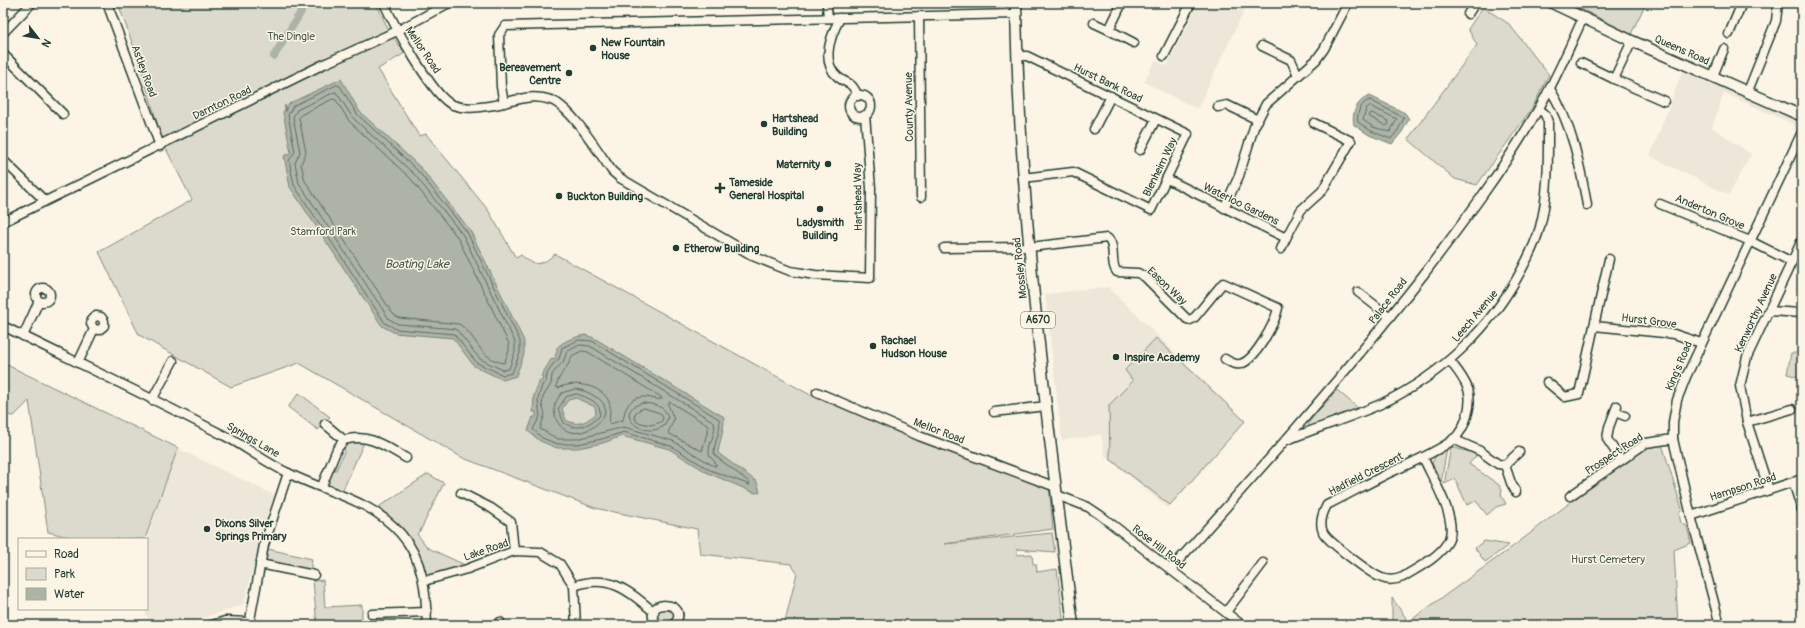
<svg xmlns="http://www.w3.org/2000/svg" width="1805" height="628" font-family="Pangolin,sans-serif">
<rect width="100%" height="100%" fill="#fcf5e5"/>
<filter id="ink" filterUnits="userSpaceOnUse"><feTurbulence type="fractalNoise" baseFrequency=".025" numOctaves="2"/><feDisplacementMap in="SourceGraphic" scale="8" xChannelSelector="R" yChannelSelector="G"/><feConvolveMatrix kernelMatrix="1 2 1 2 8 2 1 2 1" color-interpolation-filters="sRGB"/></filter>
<g filter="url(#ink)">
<!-- built -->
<g fill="#ece7d8">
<polygon points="1198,3 1248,3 1197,109 1144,82 1155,60 1167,66"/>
<polygon points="1802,67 1802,136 1791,123 1724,93 1712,127 1751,154 1729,195 1650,156 1682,72 1794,107"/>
<polygon points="1108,287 1245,421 1168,508 1105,456 1101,435 1062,440 1045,294"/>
<polygon points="177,448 274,495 266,518 244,604 183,625 150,625 144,609 147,609 147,539"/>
</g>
<!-- green -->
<g fill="#dcdacc" stroke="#7e8c80">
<path d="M118,3H376L390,33L405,53L378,69L419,136L426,134L488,210L516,258L521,255C535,267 541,266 555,254L816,398L1049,485L1053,529L944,544L1052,533L1055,552L1017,549V555L1032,554L1033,564H1036L1037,572L1057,569L1064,625H784L797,573L791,564L700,554L697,529L595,508L463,458L299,363L231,387L139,335L99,252L192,200L163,143L141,68Z"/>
<polygon points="1579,3 1646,3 1631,34 1577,7"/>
<polygon points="1483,7 1509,24 1549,75 1532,108 1477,185 1455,179 1408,139 1477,45 1468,29"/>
<polygon points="1156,338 1245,421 1170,505 1110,459 1109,405 1133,381 1125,370"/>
<polygon points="1791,353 1802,353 1802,378 1787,374"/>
<polygon points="3,363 178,448 145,539 77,539 48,532 29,401 14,416 3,415"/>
<polygon points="1337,390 1359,409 1309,427 1308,423"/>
<polygon points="299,393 330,417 318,430 288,407"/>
<polygon points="366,438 341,494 322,486 328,469 336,470 345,450 339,446 344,440"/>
<polygon points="1662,444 1682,509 1679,514 1681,523 1687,526 1691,543 1674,550 1678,625 1404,625 1515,545 1641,448"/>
<polygon points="1451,447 1473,453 1476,456 1469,464 1499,485 1502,489 1501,495 1506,504 1496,507 1487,515 1476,501 1467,505 1455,479 1444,484"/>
<polygon points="1447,448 1441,483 1432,463 1437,454"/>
<polygon points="428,474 444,483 420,531 417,534 428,548 465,565 467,569 424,581 410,546 374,510"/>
<polygon points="1484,541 1509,545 1485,562 1475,548"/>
<polygon points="264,545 268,549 312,559 310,574 260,564"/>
<polygon points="323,580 325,607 362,605 362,624 317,625 313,581"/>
<polygon points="1392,598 1406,618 1399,625 1392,625"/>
<polygon points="659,606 676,610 674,625 652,625"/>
</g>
<!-- water -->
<g fill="#aeb3a7" stroke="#758479" fill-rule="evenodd">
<polygon points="341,79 360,112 421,168 470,230 524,341 524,354 516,376 503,380 474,366 453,338 395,333 382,326 290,187 284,156 291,153 283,112 290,103"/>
<path d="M1370,96L1405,113L1409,119L1402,132L1392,144L1369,135L1354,125C1351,113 1357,100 1370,96Z"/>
<path d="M585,335L594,338L724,417C724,432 720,439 718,453L757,482L760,492L755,493L708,473L669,449L622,436L603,443L578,448H557L540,441L528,431L533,417H536V412H533L534,395L540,380L542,381L543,377L541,376L552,358L555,359L556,357L555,355L558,351L556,349C562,341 575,337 585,335ZM576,398L595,407L596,414C585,422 579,427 566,420L562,409L568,400Z"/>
</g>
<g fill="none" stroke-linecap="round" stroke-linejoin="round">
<!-- shore -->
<g stroke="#586c62" stroke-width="1">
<polygon points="337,85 340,86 357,114 418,171 467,232 520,341 520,353 512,373 503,375 477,363 454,334 396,329 385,323 294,185 289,160 295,152 288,115 293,106"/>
<polygon points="336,92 353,118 414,174 463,235 515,342 515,352 509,369 503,370 480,359 456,329 398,324 389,319 299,183 295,163 300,152 293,117 297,110"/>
<path d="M333,99L336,100L349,121L410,178L458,238L509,344V351L504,363C478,359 477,335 459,324L399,318L393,314L305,181L301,164L306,152L299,118L301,115Z"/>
<path d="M1370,100L1404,118L1398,130L1391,139L1371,131L1358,122C1356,114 1361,102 1370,100Z"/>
<polygon points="1370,106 1397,119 1390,132 1373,127 1363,120 1366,109"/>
<polygon points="1370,114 1372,113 1388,121 1389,124 1386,126 1370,117"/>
<path d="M579,340L592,341L719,419C722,432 713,442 714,455L749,482L750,485L710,470L671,446L624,432L602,439L578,444H558L542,438L533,429L540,417L538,400L542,385L546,382L547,374L553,364L559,359L562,348Z"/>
<path d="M580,345L590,346L714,422C717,433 709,441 709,452C709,459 716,460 716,466L712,465L673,441L624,427L577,439H558L540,429L545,414L542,405L543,397L551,384L552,375L557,368L563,362L567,352Z"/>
<path d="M582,351L588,352L661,397L662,399C657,400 652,398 647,397C630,396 625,407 623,420L610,424C608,417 612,409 609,402C603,385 573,380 558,388L556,387C559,373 568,369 572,356Z"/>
<path d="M576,389C583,390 590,393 596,397C627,414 569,454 556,418C552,407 555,402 562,393Z"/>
<path d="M577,394C588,398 604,403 599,417C586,426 578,431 564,423L558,409L566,397Z"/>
<polygon points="670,402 709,426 702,451 668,433 674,419 668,405"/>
<path d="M643,403C654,404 666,406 668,418L664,426C641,441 611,410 643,403Z"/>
<polygon points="644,408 660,413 663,418 661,422 651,425 637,422 634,417 636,412"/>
</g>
<!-- stream -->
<polyline stroke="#758479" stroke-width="2" points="285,106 286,111"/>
<!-- canal -->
<polyline stroke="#aeb3a7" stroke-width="8" points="274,56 301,12"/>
<defs>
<g id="minor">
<polyline points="107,3 160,146"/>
<path d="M384,3C393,23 434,99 453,105C467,110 480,107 495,105C514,101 531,93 551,100C571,107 599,153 612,171L620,178L755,257L790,271L815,275L870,278L871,188L865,115"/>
<polyline points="1122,3 1109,30 1134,43"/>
<polyline points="827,6 828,18"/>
<polyline points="1468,14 1475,3"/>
<polyline points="919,16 921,197"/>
<path d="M840,18C831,35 820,62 838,77C849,86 850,79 858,96"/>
<polyline points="1094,23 1109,30"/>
<polyline points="3,33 32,3"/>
<polyline points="1729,34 1742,3"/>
<polyline points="1262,46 1291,60 1298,75"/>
<polyline points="3,54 63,114"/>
<polyline points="1017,56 1027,56 1188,134 1151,210 1073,172 1023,178"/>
<polyline points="1164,56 1191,3"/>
<polyline points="1581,63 1614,79 1632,41"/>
<polyline points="1713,76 1724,49"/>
<polyline points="1614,79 1664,101"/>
<path d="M1550,89C1572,124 1580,165 1587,205"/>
<polyline points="1748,91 1776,21 1778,3"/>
<circle cx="860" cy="106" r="11"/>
<polyline points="504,103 501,87 499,35 505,26 1016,14"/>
<polyline points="1218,107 1227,105 1258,120"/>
<polyline points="1094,129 1111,96"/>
<polyline points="1140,150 1156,119"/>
<polyline points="3,160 45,201"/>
<polyline points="1167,179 1286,238 1301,210 1322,191 1351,141 1314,123"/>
<polyline points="1660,204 1750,241 1792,262"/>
<polyline points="1224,208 1239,176 1254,127 1266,104 1316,60 1324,49 1348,3"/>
<polyline points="3,222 324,64 397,31 449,3"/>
<path d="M944,248L1030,247L1107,238C1117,245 1109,263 1117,272L1138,273L1145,277L1187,319L1190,320L1195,317L1223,283L1278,308C1275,323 1255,361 1240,364C1234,365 1230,362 1225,359"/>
<polyline points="1281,249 1286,238"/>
<polyline points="1609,259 1594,326 1674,334 1701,343"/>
<circle cx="43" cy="295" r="7"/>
<polyline points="1358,292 1390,317"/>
<polyline points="1768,311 1802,313"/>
<path d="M3,326C76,362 150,397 223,435C245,446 265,462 288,473C329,494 369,498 401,534C424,560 426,593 427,625"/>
<polyline points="23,336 39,301"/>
<polyline points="78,363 94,329 91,324 92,319 96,316 101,317 104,321 104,326 99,330 94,329"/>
<polyline points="1547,382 1565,397 1579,394 1594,326"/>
<polyline points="817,392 919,436 1056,487"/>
<polyline points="152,400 173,361"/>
<polyline points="1617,406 1609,427 1607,439 1621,460"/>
<polyline points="994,412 1047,406"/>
<polyline points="1615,412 1625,416"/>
<polyline points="1747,422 1792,409"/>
<polyline points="1453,439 1480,451 1498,464 1505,465 1511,483 1516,492"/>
<path d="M344,440C369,433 385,446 406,458"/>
<path d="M1287,440C1319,427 1352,417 1383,403C1443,374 1491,328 1522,269C1529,256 1536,242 1540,227C1549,193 1548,158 1548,122L1545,114L1539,109"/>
<path d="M1423,457C1432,478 1461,523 1447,543C1438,558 1417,568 1403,577C1396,580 1389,581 1382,578C1372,575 1326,540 1323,532C1319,523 1322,514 1327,505C1347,495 1367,484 1387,474C1409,464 1433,454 1453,440C1465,430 1473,404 1468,389C1464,378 1457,370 1450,361"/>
<polyline points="1505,465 1519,452"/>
<polyline points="1793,482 1802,510"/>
<polyline points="322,486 337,449 344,440 325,424"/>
<polyline points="1769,490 1747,422 1740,386 1747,357 1802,240"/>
<polyline points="461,493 491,508 511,522 514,551"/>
<polyline points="1057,495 1088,507 1100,515 1242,625"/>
<polyline points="1570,496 1646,443 1673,439"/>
<polyline points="1691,516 1802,479"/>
<polyline points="260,564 314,575"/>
<path d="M1170,570C1257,473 1344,376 1424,274C1465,220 1505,167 1539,108C1556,79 1569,48 1583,18"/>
<polyline points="424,581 467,569 514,551 540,552 560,564 574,586 576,625"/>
<path d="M574,586C609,573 629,591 654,612"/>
<polyline points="1226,612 1263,563"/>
<polyline points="372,614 427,612"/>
<polyline points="500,622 500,625"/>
<polyline points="212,625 225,621 249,622"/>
<polyline points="249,625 264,545 288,473"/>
<path d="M657,625C637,598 694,599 674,625"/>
<polyline points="1720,625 1691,516 1673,439 1673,422 1677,400 1686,377 1802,132"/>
</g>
<g id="major">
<path d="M1016,3C1019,211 1047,419 1073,625"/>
<polyline points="1552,3 1632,41 1802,116"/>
</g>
</defs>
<!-- minor casing -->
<use href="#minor" stroke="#1f3d34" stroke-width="11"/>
<!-- major casing -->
<use href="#major" stroke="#1f3d34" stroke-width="13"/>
<!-- minor -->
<use href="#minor" stroke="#fcf5e5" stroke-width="8"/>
<!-- major -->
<use href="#major" stroke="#fcf5e5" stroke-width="10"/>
</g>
</g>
<!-- markers -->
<g fill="#1f3d34" stroke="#fcf5e5" stroke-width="1.5">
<circle cx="593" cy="48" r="4"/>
<circle cx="569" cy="73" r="4"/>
<circle cx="764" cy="124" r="4"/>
<circle cx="828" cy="164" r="4"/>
<path d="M718 182h4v4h4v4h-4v4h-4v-4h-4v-4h4z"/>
<circle cx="559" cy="196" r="4"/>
<circle cx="820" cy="209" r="4"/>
<circle cx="676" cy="248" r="4"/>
<circle cx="873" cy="346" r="4"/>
<circle cx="1116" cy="357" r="4"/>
<circle cx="207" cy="529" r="4"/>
</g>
<g text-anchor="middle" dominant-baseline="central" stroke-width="3" stroke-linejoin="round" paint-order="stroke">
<!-- shield labels -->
<rect fill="#fcf5e5" stroke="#617469" stroke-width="1" x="1021" y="312" width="34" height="16" rx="3"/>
<g font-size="10" font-weight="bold" fill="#1f3d34">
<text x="1038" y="320">A670</text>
</g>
<!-- park labels -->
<g font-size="11" fill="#455c52" stroke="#fcf5e5">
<text x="291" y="36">The Dingle</text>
<text x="323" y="231">Stamford Park</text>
<text x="1608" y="559">Hurst Cemetery</text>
</g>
<!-- poi labels -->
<g font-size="11" font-weight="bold" fill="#1f3d34" stroke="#fcf5e5" text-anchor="start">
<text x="601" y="42">New Fountain<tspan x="601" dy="13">House</tspan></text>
<text x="561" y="67" text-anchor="end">Bereavement<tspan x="561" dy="13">Centre</tspan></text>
<text x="772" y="118">Hartshead<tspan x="772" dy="13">Building</tspan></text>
<text x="820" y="164" text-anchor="end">Maternity</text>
<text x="729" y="182">Tameside<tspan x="729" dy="13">General Hospital</tspan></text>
<text x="567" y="196">Buckton Building</text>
<text x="820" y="222" text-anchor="middle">Ladysmith<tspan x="820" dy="13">Building</tspan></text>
<text x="684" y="248">Etherow Building</text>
<text x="881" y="340">Rachael<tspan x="881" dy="13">Hudson House</tspan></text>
<text x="1124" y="357">Inspire Academy</text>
<text x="215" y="523">Dixons Silver<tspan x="215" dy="13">Springs Primary</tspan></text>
</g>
<!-- street labels -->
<g font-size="11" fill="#1f3d34" stroke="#fcf5e5">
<text transform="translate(423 50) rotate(56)">Mellor Road</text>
<text transform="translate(1682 50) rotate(24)">Queens Road</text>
<text transform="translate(144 71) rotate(70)">Astley Road</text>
<text transform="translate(1108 83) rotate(26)">Hurst Bank Road</text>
<text transform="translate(222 103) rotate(-26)">Darnton Road</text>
<text transform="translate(909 107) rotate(-91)">County Avenue</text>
<text transform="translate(1160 167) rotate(-64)">Blenheim Way</text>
<text transform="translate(858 197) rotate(-91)">Hartshead Way</text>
<text transform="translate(1241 204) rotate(26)">Waterloo Gardens</text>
<text transform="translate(1710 212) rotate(23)">Anderton Grove</text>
<text transform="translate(1020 268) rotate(-96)">Mossley Road</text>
<text transform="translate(1167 286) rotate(43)">Eason Way</text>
<text transform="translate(1388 301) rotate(-52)">Palace Road</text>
<text transform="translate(1756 313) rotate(-65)">Kenworthy Avenue</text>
<text transform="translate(1475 316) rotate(-50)">Leech Avenue</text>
<text transform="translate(1649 321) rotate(7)">Hurst Grove</text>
<text transform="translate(1679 366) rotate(-67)">King's Road</text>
<text transform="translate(939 431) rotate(21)">Mellor Road</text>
<text transform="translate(253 440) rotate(30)">Springs Lane</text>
<text transform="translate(1614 454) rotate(-33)">Prospect Road</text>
<text transform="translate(1366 474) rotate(-27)">Hadfield Crescent</text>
<text transform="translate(1743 487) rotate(-18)">Hampson Road</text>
<text transform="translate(1159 547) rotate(38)">Rose Hill Road</text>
<text transform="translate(486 550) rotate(-19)">Lake Road</text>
</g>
<!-- water labels -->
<g font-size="12" font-style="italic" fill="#435a51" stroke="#fcf5e5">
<text x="417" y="264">Boating Lake</text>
</g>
</g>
<!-- margin -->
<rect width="1805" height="628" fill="none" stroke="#fcf5e5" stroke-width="16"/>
<rect x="8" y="8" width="1789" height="612" fill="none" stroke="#1f3d34" stroke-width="1.5" filter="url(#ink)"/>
<!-- legend -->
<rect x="18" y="538" width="130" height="72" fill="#fcf5e5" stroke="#a4ab9e"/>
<rect x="26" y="551" width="20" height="6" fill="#fcf5e5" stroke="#a4ab9e"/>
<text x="54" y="558" font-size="12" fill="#1f3d34">Road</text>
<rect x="26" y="568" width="20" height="12" fill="#dcdacc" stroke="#a4ab9e"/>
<text x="54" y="578" font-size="12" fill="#1f3d34">Park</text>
<rect x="26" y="588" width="20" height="12" fill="#aeb3a7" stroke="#a4ab9e"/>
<text x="54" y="598" font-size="12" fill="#1f3d34">Water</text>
<!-- north arrow -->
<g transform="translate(38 38) rotate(121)" stroke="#fcf5e5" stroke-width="3" paint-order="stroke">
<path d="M0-3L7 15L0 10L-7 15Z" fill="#1f3d34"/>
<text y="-6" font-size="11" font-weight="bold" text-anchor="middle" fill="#1f3d34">N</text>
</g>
</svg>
